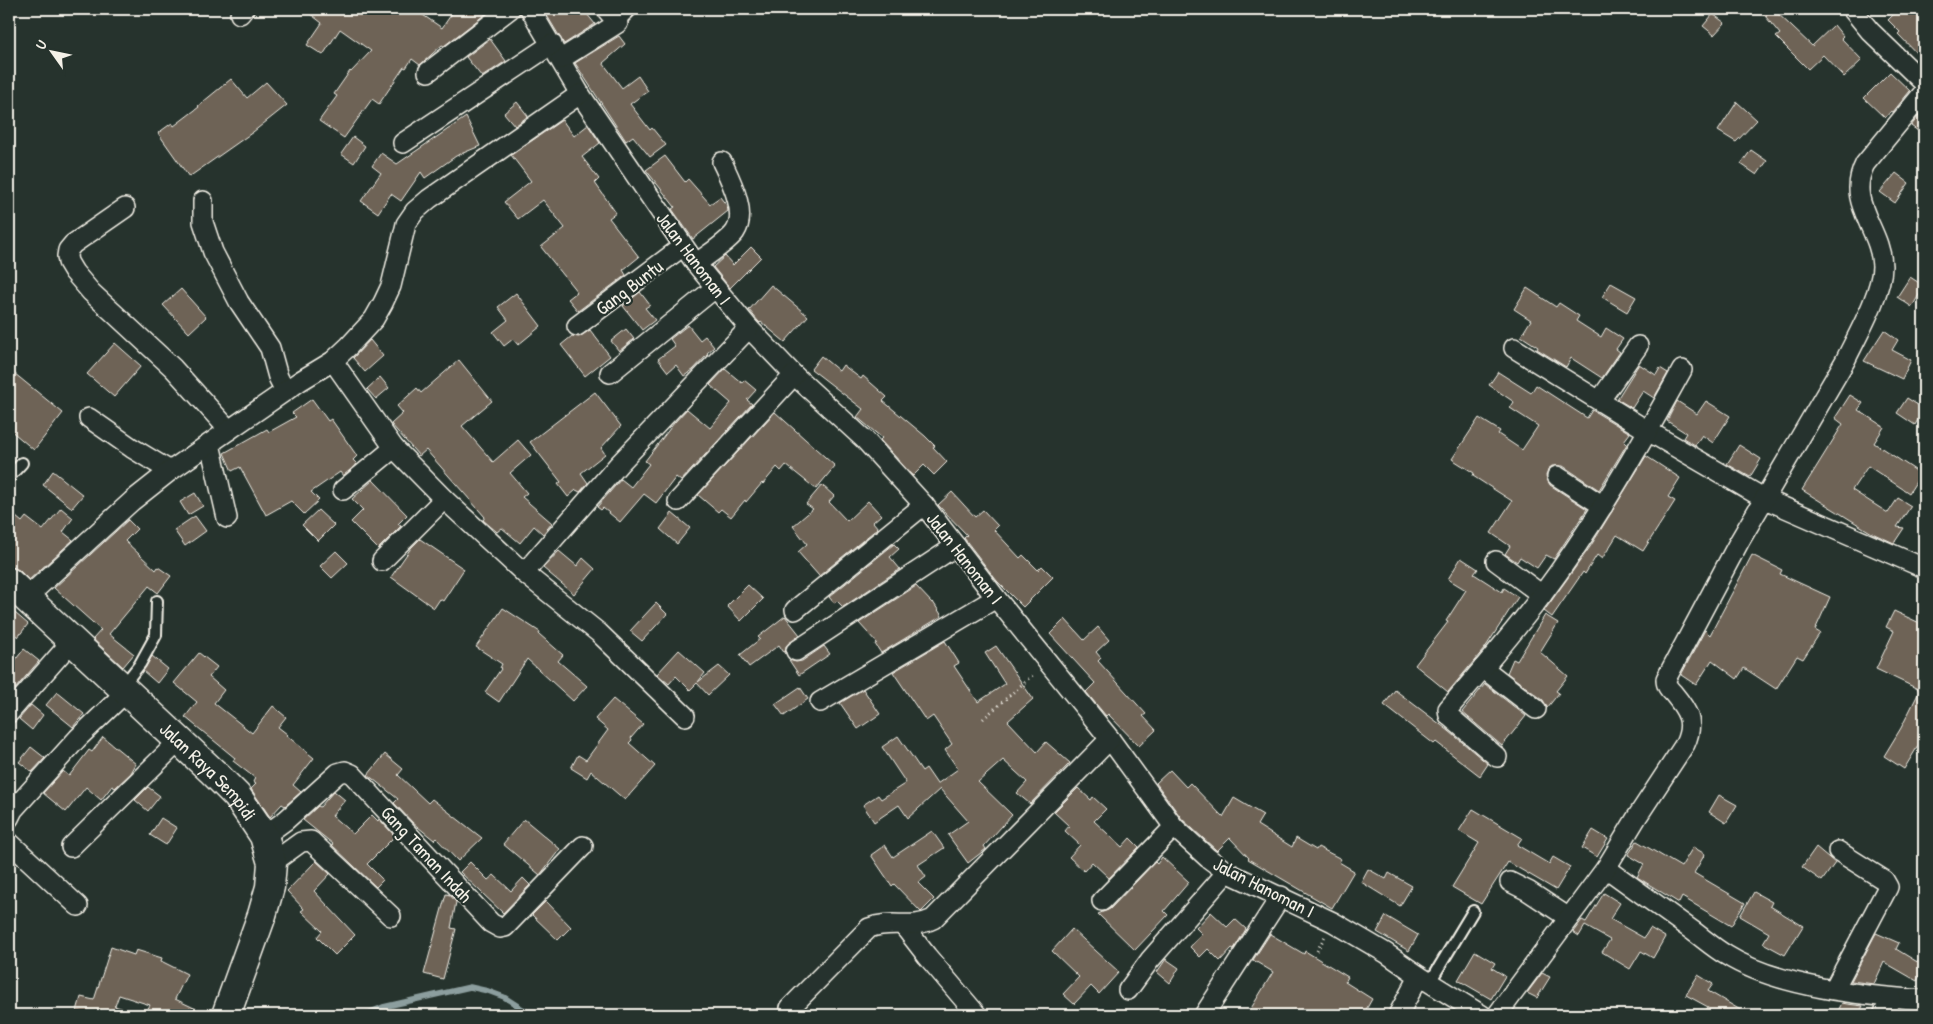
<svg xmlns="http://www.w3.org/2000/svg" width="1933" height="1024" font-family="'Patrick Hand',sans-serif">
<rect width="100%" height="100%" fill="#26332d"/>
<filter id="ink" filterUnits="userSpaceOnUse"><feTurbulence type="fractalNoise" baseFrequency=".02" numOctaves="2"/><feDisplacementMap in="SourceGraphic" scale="10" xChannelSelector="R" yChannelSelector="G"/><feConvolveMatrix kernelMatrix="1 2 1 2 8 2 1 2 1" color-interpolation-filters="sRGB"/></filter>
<g filter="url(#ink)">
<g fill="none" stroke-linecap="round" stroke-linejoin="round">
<!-- stream -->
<polyline stroke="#8c9e9e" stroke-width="5.5" points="363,1015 383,1007 470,987 488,991 504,997 532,1015"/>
</g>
<!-- building -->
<g fill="#6e6357" stroke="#f4f1e8">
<polygon points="304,9 414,9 442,28 455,9 492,9 444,46 442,45 420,65 412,59 406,68 404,67 379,104 372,99 344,138 319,121 337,96 334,94 350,71 351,72 371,51 340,29 323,55 307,45 322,23"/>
<polygon points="543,9 583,9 595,24 564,44"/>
<polygon points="1764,9 1773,9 1812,46 1834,25 1843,36 1841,38 1862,60 1844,77 1823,55 1808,69 1776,37 1780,34 1761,11"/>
<polygon points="1899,9 1918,9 1924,14 1924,61 1898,34 1900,32 1888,20"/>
<polygon points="1713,14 1725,23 1714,35 1703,26"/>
<polygon points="619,36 625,44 603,63 622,88 638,76 648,91 630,104 650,130 652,128 666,145 650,157 633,136 626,141 575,63"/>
<polygon points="490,39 506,61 482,77 466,57"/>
<polygon points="1890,72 1910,91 1893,112 1891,111 1885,118 1864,98"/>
<polygon points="231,79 247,98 266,82 287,105 253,132 189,177 158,133 172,123 174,126 199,107 198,106"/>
<polygon points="517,102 528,116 515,126 504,113"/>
<polygon points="1737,102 1757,120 1736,142 1718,131"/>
<polygon points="1924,109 1924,123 1918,131 1911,126"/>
<polygon points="466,117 480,146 456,156 425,178 421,172 401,201 391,194 378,213 361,201 381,173 372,166 381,153 397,164"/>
<polygon points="562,120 574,136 588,125 600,143 582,157 599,179 595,183 616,213 609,218 639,257 623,270 626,275 578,311 568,299 577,292 541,247 565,228 543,200 518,219 504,202 531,181 511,155"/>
<polygon points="353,137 365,146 354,163 341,154"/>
<polygon points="1751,150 1767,161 1757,175 1741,164"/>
<polygon points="665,156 685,182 688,179 710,204 720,197 727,206 728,211 693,239 672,209 675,207 646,170"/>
<polygon points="1896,173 1909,183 1895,203 1880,192"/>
<polygon points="751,247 761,257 730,288 713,267 725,256 733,265"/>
<polygon points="1910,277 1924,286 1912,307 1897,297"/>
<polygon points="1611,283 1636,297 1627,312 1602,297"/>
<polygon points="771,285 808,316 785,342 761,322 760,323 758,321 749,310"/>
<polygon points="1527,288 1556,307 1559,303 1579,316 1576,321 1601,337 1606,328 1623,339 1616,349 1620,352 1602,378 1571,358 1566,367 1537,349 1538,347 1521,336 1531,320 1514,309"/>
<polygon points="181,289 206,317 189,333 163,305"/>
<polygon points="640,292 650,305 645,308 655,320 642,330 623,306"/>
<polygon points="516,293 541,326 518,345 513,339 504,346 493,332 508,320 498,307"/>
<polygon points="688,325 700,340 705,336 714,347 707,353 708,354 693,370 684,376 676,365 668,372 658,359 675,346 670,339"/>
<polygon points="626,329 634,339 619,351 611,341"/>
<polygon points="590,330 610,356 585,376 561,345 572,336 579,337"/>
<polygon points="1884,330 1898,340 1892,350 1911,360 1902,379 1864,361"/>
<polygon points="370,340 383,356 365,372 353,358"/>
<polygon points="115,343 141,366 114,397 87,374"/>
<polygon points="821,356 839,371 843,365 861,379 863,376 887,397 883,401 925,436 935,446 933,447 947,462 934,475 924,465 913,476 880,440 882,438 857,417 863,409 811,369"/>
<polygon points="459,360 492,401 462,426 493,462 518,440 531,455 510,473 527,493 522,497 552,523 543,534 534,526 520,543 502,528 497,532 483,520 485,517 426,450 419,456 391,424 403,413 397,406 417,388 421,393"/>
<polygon points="1639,364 1656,375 1660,368 1668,373 1654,398 1643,391 1632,408 1617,399"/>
<polygon points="9,369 63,413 34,450 9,429"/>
<polygon points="725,369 742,383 744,380 756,390 747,400 752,404 681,481 676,477 656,503 644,494 620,522 603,508 601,510 597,507 621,479 631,487 649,464 645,461 674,423 687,409 710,428 731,403 710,385"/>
<polygon points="1498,372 1531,393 1536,385 1587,418 1592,410 1630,433 1624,441 1627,444 1599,490 1563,466 1552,466 1548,469 1546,476 1550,485 1587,509 1554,559 1546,555 1537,568 1520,557 1517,562 1505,554 1510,546 1491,533 1512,501 1473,476 1474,473 1452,459 1479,418 1500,431 1498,434 1522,450 1538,426 1510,408 1514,402 1489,385"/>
<polygon points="380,377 389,388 376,399 367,389"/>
<polygon points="595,392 621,426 601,448 605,454 581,473 588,483 580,492 576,490 568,497 558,484 561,482 530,442"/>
<polygon points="1850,395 1863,403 1858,410 1884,427 1874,443 1921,474 1909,493 1868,466 1852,490 1888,513 1898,498 1911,506 1897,527 1904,528 1894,543 1872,533 1802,490 1843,424 1835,418"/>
<polygon points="1907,398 1924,409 1915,425 1897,413"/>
<polygon points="312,399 328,421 331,419 357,456 353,460 357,464 343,476 340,472 311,492 319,500 304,514 291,501 266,515 240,467 232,471 224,453 267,429 269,432 296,417 292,413"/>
<polygon points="1677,401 1697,414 1706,401 1730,416 1713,443 1702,435 1695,445 1683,438 1686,433 1667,421"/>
<polygon points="775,412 835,466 816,489 786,465 781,471 777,467 763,484 762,483 746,502 745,500 731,517 721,509 718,512 698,495"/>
<polygon points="1739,445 1761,459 1750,477 1727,464"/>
<polygon points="1646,456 1680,478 1668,497 1675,501 1643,551 1617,535 1602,559 1597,555 1585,574 1583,572 1552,617 1544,611 1590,547"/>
<polygon points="53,471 83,495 72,508 43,485"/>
<polygon points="373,480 407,515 398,524 401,526 378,549 351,522 363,510 352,499"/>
<polygon points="822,485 834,496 829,502 847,521 868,501 881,515 873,522 878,528 819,576 798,552 807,544 793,526 813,509 806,504"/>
<polygon points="952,492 975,517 983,510 998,526 994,530 1020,558 1023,555 1038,570 1042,566 1053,577 1023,607 997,581 964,538 967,535 938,505"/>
<polygon points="195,493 203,506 188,515 180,502"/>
<polygon points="61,508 73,518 63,532 73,540 29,580 19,570 9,566 9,511 22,522 26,517 43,530"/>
<polygon points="318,510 334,525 318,541 302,525"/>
<polygon points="672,513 690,528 677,544 660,529"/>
<polygon points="195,516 206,531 185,546 174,530"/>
<polygon points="128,520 137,529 125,541 156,570 158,567 171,576 158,593 149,586 109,634 134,654 123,667 93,639 101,630 54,588"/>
<polygon points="420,539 464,569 443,601 440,599 434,608 391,577 411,548"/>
<polygon points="894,544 899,549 890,557 900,569 843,607 837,601 834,603 829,597"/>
<polygon points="336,551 348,563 332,578 320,566"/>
<polygon points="559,551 577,566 583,558 595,569 574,594 543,568"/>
<polygon points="1752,555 1782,570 1780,574 1830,597 1815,630 1820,633 1803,659 1797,656 1776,689 1744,668 1737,679 1712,660 1696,685 1681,675 1705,630 1710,635"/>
<polygon points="1461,558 1478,569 1474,574 1502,592 1504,588 1518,597 1485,648 1448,692 1415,665 1448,622 1446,621 1466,590 1448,579"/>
<polygon points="748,585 763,599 741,621 727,606"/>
<polygon points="916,586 932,603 933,602 942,616 881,653 875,644 877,643 859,623"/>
<polygon points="656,603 667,614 642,641 630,631"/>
<polygon points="9,608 28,624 18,637 9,630"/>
<polygon points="503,608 540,632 539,634 563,655 558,661 587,686 573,701 527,659 499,702 485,692 501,669 500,668 502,664 476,647"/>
<polygon points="1894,611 1924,625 1924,736 1904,769 1884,756 1901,728 1920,690 1876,669 1894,631 1886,627"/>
<polygon points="1545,615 1558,623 1540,652 1568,676 1556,691 1559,693 1547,708 1543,700 1507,673 1513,659 1517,661"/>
<polygon points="785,616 800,635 786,646 785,654 779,645 749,667 740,655 760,639 758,637"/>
<polygon points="1065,619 1084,640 1098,627 1109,640 1096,652 1101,658 1098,661 1146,714 1143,716 1156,730 1139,746 1108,714 1106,716 1086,692 1095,683 1050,634"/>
<polygon points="945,641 959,663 954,666 978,702 1005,684 985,653 996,646 1033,699 1008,721 1037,752 1046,742 1070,763 1030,804 1017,793 1027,782 1003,760 978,782 1012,815 984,846 986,849 968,863 948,835 968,821 940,789 908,818 899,805 874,822 863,805 878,795 881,799 906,783 882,747 898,736 922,771 926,768 937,784 958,769 945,750 952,744 933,716 926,721 893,672"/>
<polygon points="824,646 830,654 799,675 789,660 796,662 802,661"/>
<polygon points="24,649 39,661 9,696 9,668"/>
<polygon points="679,650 705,673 698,682 719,666 729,675 708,695 697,683 690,690 676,676 669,684 657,674"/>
<polygon points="199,653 217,667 209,677 224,690 214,703 252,733 273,706 286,717 278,727 287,734 286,735 314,758 293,785 301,792 285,806 282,804 270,817 251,789 256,784 253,782 255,778 233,761 235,758 185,717 197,702 174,683"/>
<polygon points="152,656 168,669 157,683 143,671"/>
<polygon points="1485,684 1526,716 1502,746 1462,712"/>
<polygon points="800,687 808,699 784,716 775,704"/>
<polygon points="863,689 880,714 858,729 840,703"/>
<polygon points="1395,690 1449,731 1488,764 1480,776 1436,742 1434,744 1384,705"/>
<polygon points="57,692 84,714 73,727 46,705"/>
<polygon points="613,699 643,724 631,738 632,740 629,743 655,766 625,800 591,771 587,778 571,768 578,755 586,760 608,730 595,719"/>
<polygon points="31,705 43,715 32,730 19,719"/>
<polygon points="103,737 136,764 131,773 115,788 112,786 101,800 86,787 66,812 43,793 63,771 69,776 89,750 92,752"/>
<polygon points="31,747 45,758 32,772 19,762"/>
<polygon points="385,754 403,769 398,775 428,803 432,799 482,838 458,861 436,838 434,840 413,823 394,803 398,799 368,775"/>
<polygon points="1170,770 1186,787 1190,783 1223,817 1234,798 1263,815 1257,825 1292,847 1296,838 1316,850 1318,847 1341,859 1339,862 1354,871 1332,908 1248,859 1249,858 1230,838 1217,851 1215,849 1182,819 1156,783"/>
<polygon points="148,787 160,796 148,811 135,800"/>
<polygon points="1078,788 1091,800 1093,797 1106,809 1094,821 1122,847 1130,838 1139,847 1109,878 1092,862 1084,871 1069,857 1080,845 1065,831 1069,826 1054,812"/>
<polygon points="334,791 345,800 332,816 353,834 372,815 378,821 379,819 395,836 367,864 383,880 376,887 332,845 333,844 303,820 318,806 320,807"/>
<polygon points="1719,795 1737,805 1726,823 1709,812"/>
<polygon points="1473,809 1522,838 1517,845 1549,864 1553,857 1570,867 1556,890 1508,862 1481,904 1452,887 1479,843 1459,831"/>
<polygon points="161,818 177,828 166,845 150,835"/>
<polygon points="524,819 560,849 540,875 503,844"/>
<polygon points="1593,830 1608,839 1597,857 1582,848"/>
<polygon points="932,831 944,848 918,865 926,877 918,883 934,899 921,912 894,884 892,886 871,855 885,845 893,857"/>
<polygon points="1637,841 1681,867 1693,847 1705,854 1694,873 1745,903 1731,926 1682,897 1679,903 1637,877 1644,864 1628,855"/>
<polygon points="1816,847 1835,863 1822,881 1802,867"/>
<polygon points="1162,857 1189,882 1164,911 1168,915 1135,950 1098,914 1110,909 1155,862 1157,864"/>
<polygon points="316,861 330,874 314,891 355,935 335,955 317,937 322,931 301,911 304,909 287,891"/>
<polygon points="470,862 488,880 494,875 511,891 523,878 530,885 503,913 460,872"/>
<polygon points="1368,869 1386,879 1389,873 1412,886 1400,906 1361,882"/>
<polygon points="1754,892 1772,902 1770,906 1803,926 1785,955 1763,943 1769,933 1740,916"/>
<polygon points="1604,893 1620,903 1610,919 1644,938 1650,928 1665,937 1653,958 1641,951 1630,969 1602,952 1610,940 1585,926 1579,936 1573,932 1582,920 1586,922"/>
<polygon points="446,894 450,895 456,902 451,928 456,929 443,979 424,974"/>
<polygon points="546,901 571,927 558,940 532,915"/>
<polygon points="1211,912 1227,927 1235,919 1246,929 1234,949 1232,948 1220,961 1208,949 1200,957 1190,947 1202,934 1196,928"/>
<polygon points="1386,916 1418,935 1409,951 1377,932"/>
<polygon points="1072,929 1119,972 1099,994 1091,986 1074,1004 1063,994 1079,977 1052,951"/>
<polygon points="1876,933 1899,943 1896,949 1924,966 1917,981 1884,962 1874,984 1851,981"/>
<polygon points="1270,934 1304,954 1305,951 1348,977 1345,982 1372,999 1363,1015 1247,1015 1273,972 1253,960"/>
<polygon points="111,947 134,955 136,950 162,958 161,961 187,974 175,999 209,1015 144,1015 150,1005 119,995 115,1006 114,1006 131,1011 130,1015 89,1015 77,1011 81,997 94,1000"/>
<polygon points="1475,951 1495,963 1492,968 1505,976 1491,999 1458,980"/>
<polygon points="1166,959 1179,968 1170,983 1157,972"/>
<polygon points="1542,973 1550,977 1537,998 1527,993"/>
<polygon points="1698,975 1713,984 1708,991 1749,1015 1703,1015 1708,1007 1686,995"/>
<polygon points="1842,1003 1847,1004 1863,1006 1858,1015 1836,1015"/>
</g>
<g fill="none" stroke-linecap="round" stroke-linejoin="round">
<defs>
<g id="lane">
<polyline points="618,23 632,9"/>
<polyline points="9,477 22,463"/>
<polyline points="122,687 140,664 156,635 157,601"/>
<polyline points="1430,982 1473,911"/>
</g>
<g id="street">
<polyline points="530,9 580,94 696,264 749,328 794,375 865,440 924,505 996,598 1110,739 1174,827 1208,858 1227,872 1333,922 1386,953 1419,976 1482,1015"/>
<polyline points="1852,9 1870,31 1924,83"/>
<polyline points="240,14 244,9"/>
<polyline points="561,59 618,23 606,9"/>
<polyline points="428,72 510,9"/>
<polyline points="403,143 552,44"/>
<polyline points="203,201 203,222 213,252 239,302 270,348 278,377 285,391"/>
<polyline points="125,208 73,244 68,250 67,256 68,262 74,272 91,292 173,368 229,430"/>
<path d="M696,264C707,255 727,243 735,232C748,213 730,179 722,162"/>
<polyline points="577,326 682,247"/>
<polyline points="1514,348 1648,431 1765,499 1924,568"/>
<polyline points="333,361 394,448 444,499 524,573 599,633 685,716"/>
<polyline points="610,373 715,288"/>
<polyline points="1600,400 1638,346"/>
<polyline points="89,418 132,448 170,471"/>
<polyline points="210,444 227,518"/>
<polyline points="1557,476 1603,506"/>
<polyline points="343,490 394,448"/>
<polyline points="678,501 794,375"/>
<polyline points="382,561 444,499"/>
<polyline points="1496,561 1542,595"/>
<polyline points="524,573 619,464 749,328"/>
<polyline points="26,598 132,501 170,471 229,430 300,381 333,361 349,346 374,319 383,303 391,286 406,224 415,211 429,199 580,94"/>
<polyline points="795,610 924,505"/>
<polyline points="796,651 956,546"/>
<polyline points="1483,668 1536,709"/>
<polyline points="820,702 996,598"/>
<polyline points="9,713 72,641"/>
<path d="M1497,757L1449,716L1448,709C1480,672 1512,635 1542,595C1595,524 1639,448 1682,370"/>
<polyline points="9,818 13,810 78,738 126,692"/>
<polyline points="264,836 286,820 338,773 345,771 352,774 491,923 500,928 505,927 583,846"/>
<polyline points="9,842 78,906"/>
<polyline points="71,847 180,740"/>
<polyline points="272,863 301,842 311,841 391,916"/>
<path d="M1606,868C1635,889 1664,910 1693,931C1704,939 1714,948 1726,955C1777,987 1865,996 1924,1000"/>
<polyline points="1510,882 1528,891 1569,918"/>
<polyline points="1102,901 1174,827"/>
<polyline points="903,925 927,956 977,1015"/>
<polyline points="1834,989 1888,887 1884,880 1838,851"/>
<polyline points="1128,990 1150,960 1227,872"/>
<path d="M790,1008L869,928C891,919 911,930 933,919L1110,739"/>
<polyline points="1204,1015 1281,896"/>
<polyline points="1398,1015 1419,976"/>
<path d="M1497,1015L1606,868L1637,817L1685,744C1695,722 1688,711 1673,693C1669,689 1666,686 1666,679L1739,542L1845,361C1857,336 1882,293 1882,266C1881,228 1845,203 1865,164L1924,92"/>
<polyline points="1883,1015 1891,998"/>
</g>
<g id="primary">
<path id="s1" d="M9,582L213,772L237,796L254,821L264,836L272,863L270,887L262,915L226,1015"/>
</g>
</defs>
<!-- lane casing -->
<use href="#lane" stroke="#f4f1e8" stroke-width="14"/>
<!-- street casing -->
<use href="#street" stroke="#f4f1e8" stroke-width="22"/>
<!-- primary casing -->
<use href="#primary" stroke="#f4f1e8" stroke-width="31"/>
<!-- path -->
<g stroke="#f4f1e8" stroke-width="3" stroke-dasharray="1 4" stroke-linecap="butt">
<polyline points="983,719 1035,673"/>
<polyline points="1317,951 1325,936"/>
</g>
<!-- lane -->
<use href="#lane" stroke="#26332d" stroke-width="10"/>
<!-- street -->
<use href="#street" stroke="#26332d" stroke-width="19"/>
<!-- primary -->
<use href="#primary" stroke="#26332d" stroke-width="28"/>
</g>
</g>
<g text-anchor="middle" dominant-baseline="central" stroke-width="4.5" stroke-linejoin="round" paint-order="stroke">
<!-- street labels -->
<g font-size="19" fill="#f4f1e8" stroke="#26332d">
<text transform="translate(694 258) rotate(53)">Jalan Hanoman I</text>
<text transform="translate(629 287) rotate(-37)">Gang Buntu</text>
<text transform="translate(965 558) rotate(52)">Jalan Hanoman I</text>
<text stroke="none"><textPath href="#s1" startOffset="275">Jalan Raya Sempidi</textPath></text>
<text transform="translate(427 854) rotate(47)">Gang Taman Indah</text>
<text transform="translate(1264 887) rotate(27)">Jalan Hanoman I</text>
</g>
</g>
<!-- margin -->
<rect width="1933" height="1024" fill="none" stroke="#26332d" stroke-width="30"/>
<rect x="15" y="15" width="1903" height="994" fill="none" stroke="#f4f1e8" stroke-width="2" filter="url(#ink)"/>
<!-- north arrow -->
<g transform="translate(52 52) rotate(303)" stroke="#26332d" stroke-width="4" paint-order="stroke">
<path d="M0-4L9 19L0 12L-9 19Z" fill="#f4f1e8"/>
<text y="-8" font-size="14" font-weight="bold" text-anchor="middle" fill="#f4f1e8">U</text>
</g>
</svg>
